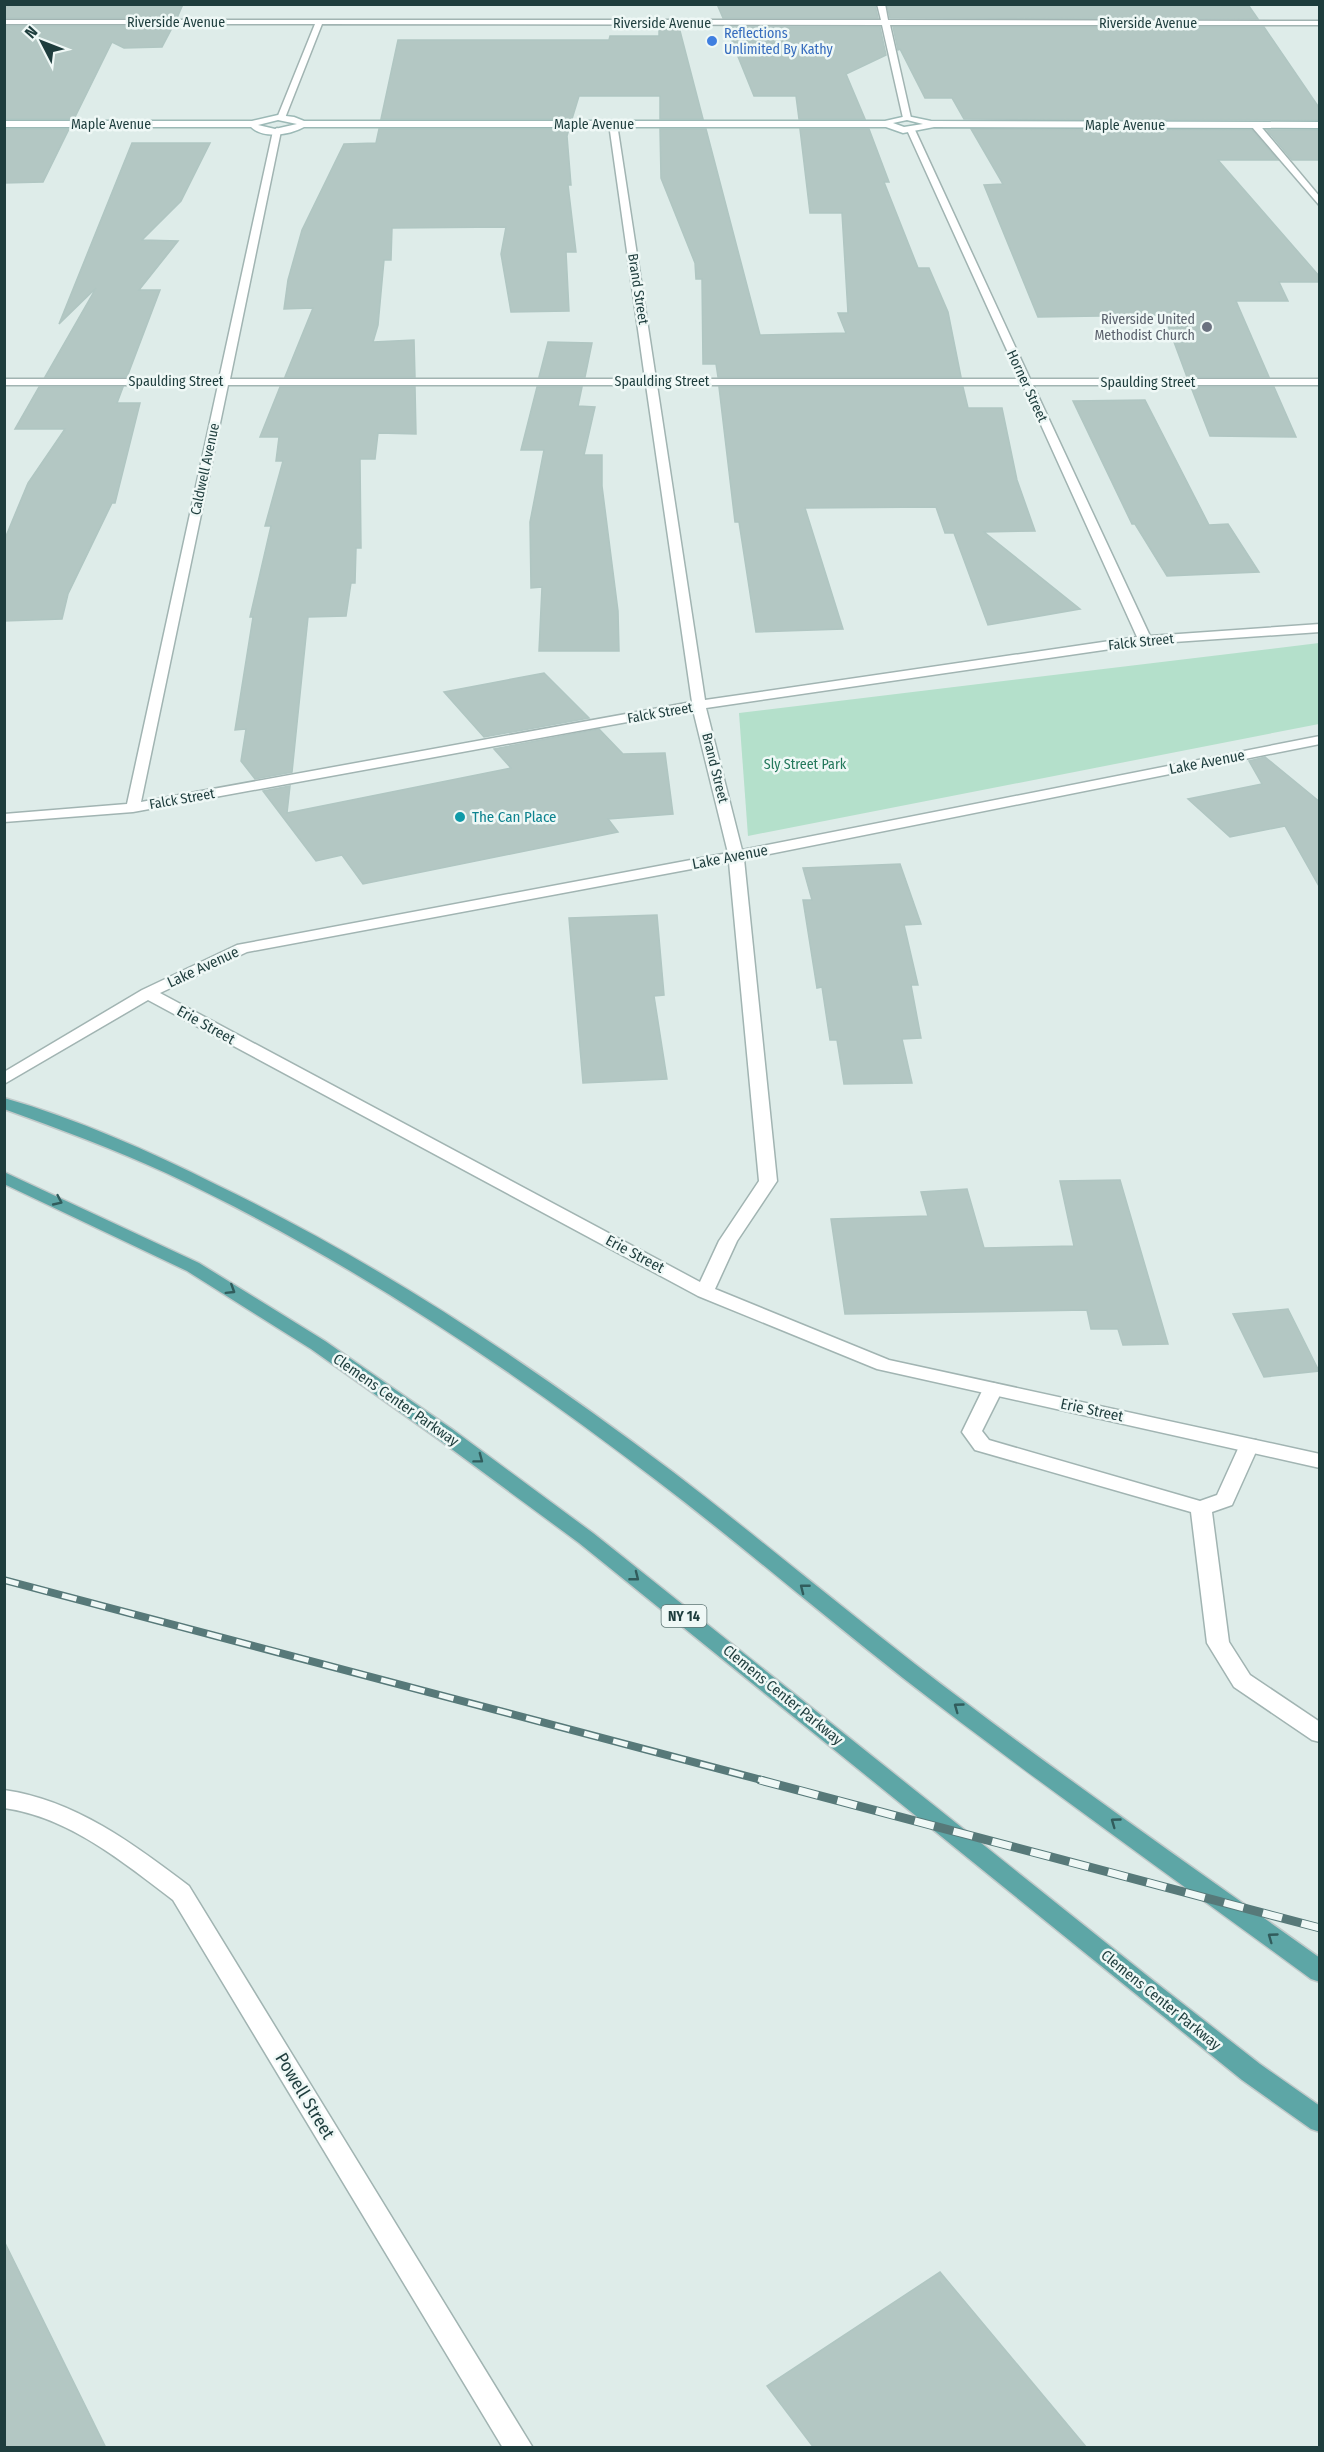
<svg xmlns="http://www.w3.org/2000/svg" width="1324" height="2452" font-family="'Fira Sans Condensed',sans-serif">
<rect width="100%" height="100%" fill="#deece9"/>
<!-- green -->
<polygon fill="#b4e0cb" points="1319,643 1319,724 748,836 739,713"/>
<!-- building -->
<g fill="#b3c7c3" stroke="#b0c6c2" stroke-width="1.5">
<polygon points="4,4 183,4 177,18 4,18"/>
<polygon points="717,4 875,5 878,18 723,18"/>
<polygon points="1025,4 1249,6 1258,19 890,18 887,5"/>
<polygon points="4,26 173,26 162,47 124,48 112,42 74,119 4,119"/>
<polygon points="659,27 679,27 703,119 660,119 660,96 579,96 572,119 381,119 398,40 609,40 610,36 659,36"/>
<polygon points="726,27 880,27 886,55 846,74 865,119 799,119 796,96 754,96"/>
<polygon points="893,27 1264,27 1320,109 1320,120 964,119 952,98 925,98 900,49 898,50"/>
<polygon points="4,129 69,129 43,182 4,183"/>
<polygon points="379,129 569,129 567,136 571,185 568,185 576,252 566,252 569,311 511,312 501,254 506,227 392,228 391,260 384,260 378,325 373,342 414,340 415,377 285,377 313,308 284,309 288,280 302,230 344,144 376,143"/>
<polygon points="660,129 706,129 760,335 846,333 838,313 848,313 842,213 810,213 800,129 869,129 889,182 884,182 918,268 929,268 948,312 961,377 718,377 716,364 703,364 702,279 696,279 695,263 661,178"/>
<polygon points="971,129 1252,130 1278,160 1218,160 1320,277 1320,282 1279,282 1288,301 1236,301 1269,377 1187,377 1164,315 1038,317 984,185 1003,184"/>
<polygon points="1267,130 1320,130 1320,160 1292,160"/>
<polygon points="132,143 210,143 181,201 142,240 178,241 139,290 160,290 127,377 45,377 96,288 59,324"/>
<polygon points="548,342 592,343 585,377 539,377"/>
<polygon points="39,387 123,387 117,403 140,403 115,503 112,503 68,594 62,619 4,621 4,541 28,483 65,429 15,429"/>
<polygon points="280,387 415,387 416,434 378,433 375,459 360,459 361,548 356,548 355,583 351,583 346,616 308,617 292,772 255,779 241,761 246,729 235,730 253,617 250,617 271,526 265,526 283,461 276,461 279,437 260,437"/>
<polygon points="537,387 582,387 578,406 595,407 584,455 602,455 602,486 618,611 619,651 539,651 542,587 531,588 530,522 544,450 521,450"/>
<polygon points="719,387 963,387 968,408 1002,408 1017,480 1035,531 984,532 1080,609 988,625 954,533 945,533 936,507 805,508 843,629 756,632 739,522 735,522"/>
<polygon points="1191,387 1274,387 1296,437 1210,436"/>
<polygon points="1145,400 1209,525 1228,524 1259,572 1167,576 1135,524 1132,524 1073,401"/>
<polygon points="544,673 589,718 484,737 444,692"/>
<polygon points="599,729 623,754 665,753 673,814 608,819 618,832 363,884 342,855 316,861 263,791 290,786 287,813 511,768 494,749"/>
<polygon points="1265,757 1320,802 1320,888 1285,826 1230,837 1188,799 1262,784 1249,761"/>
<polygon points="900,864 921,924 904,925 918,985 911,985 921,1038 902,1039 912,1083 844,1084 837,1040 830,1040 822,987 817,988 803,900 812,900 803,868"/>
<polygon points="657,915 664,995 654,996 667,1079 583,1083 569,918"/>
<polygon points="1120,1180 1168,1344 1123,1345 1118,1329 1091,1329 1087,1310 845,1314 831,1219 928,1216 921,1192 967,1189 984,1248 1074,1246 1060,1181"/>
<polygon points="1288,1309 1319,1371 1264,1377 1233,1314"/>
<polygon points="4,2241 106,2448 4,2448"/>
<polygon points="940,2272 1087,2448 814,2448 767,2386"/>
</g>
<g fill="none" stroke-linecap="round" stroke-linejoin="round">
<defs>
<polygon id="service" points="993,1383 1000,1385 1003,1389 982,1431 989,1440 1200,1501 1217,1495 1242,1440 1256,1440 1259,1445 1232,1505 1212,1512 1229,1642 1250,1675 1320,1722 1320,1742 1312,1740 1234,1687 1207,1643 1191,1512 975,1450 962,1432 983,1389 986,1385"/>
<g id="minor">
<polygon points="877,4 885,4 888,20 1320,21 1320,25 890,25 911,118 907,120 903,118 882,25 322,24 285,118 281,120 277,118 315,24 4,24 4,20 881,20"/>
<path d="M613,121L617,124L656,379H1020L907,130L911,127L915,130L1030,379H1320V385H1033L1150,636L1320,624V632L1145,644L706,708L742,850L1320,736V744L744,859L777,1181L737,1241L715,1289L889,1360L1320,1454V1468L877,1369L698,1296L148,1000L4,1084V1072L142,990L237,945L728,853L693,710L133,812L4,822V814L127,804L218,385H4V379H219L273,131L277,128L281,131L230,379H645L609,124ZM228,385H646L692,702L141,802ZM657,385H1023L1137,637L705,700ZM729,862L759,1181L719,1241L700,1282L160,993L247,952Z"/>
<polygon points="1252,123 1258,123 1320,197 1320,206 1252,127"/>
<path d="M4,1790C75,1800 134,1844 189,1886L533,2448H503L173,1900C123,1862 69,1817 4,1808Z"/>
</g>
<path id="secondary" d="M278,115L294,117L304,121H885L907,116L931,121L1320,122V128L934,127L903,133L886,127H304C290,135 263,139 251,127H4V121H252ZM278,120L297,124L275,129L258,125ZM907,120L923,124L904,127L893,123Z"/>
<g id="primary">
<path d="M4,1098C78,1119 149,1151 217,1185C379,1263 530,1364 673,1472C755,1535 834,1601 915,1664C1047,1766 1184,1861 1320,1958V1982L1311,1979C1175,1879 1037,1782 903,1678C820,1613 740,1544 656,1480C503,1363 341,1255 166,1173C114,1149 59,1129 4,1109Z"/>
<polygon points="4,1172 199,1263 325,1341 452,1429 593,1533 1155,1982 1260,2064 1320,2106 1320,2132 1311,2129 1242,2080 579,1543 438,1439 311,1349 187,1271 4,1184"/>
</g>
</defs>
<!-- service casing -->
<use href="#service" stroke="#a1b4b2" stroke-width="3"/>
<!-- minor casing -->
<use href="#minor" stroke="#a1b4b2" stroke-width="3"/>
<!-- secondary casing -->
<use href="#secondary" stroke="#9cb9b6" stroke-width="3"/>
<!-- primary casing -->
<use href="#primary" stroke="#c0c9c9" stroke-width="3"/>
<!-- service -->
<use href="#service" fill="#fff" fill-rule="evenodd"/>
<!-- minor -->
<use href="#minor" fill="#fff" fill-rule="evenodd"/>
<!-- secondary -->
<use href="#secondary" fill="#fff" fill-rule="evenodd"/>
<!-- primary -->
<use href="#primary" fill="#5da6a6" fill-rule="evenodd"/>
<defs>
<polyline id="rail-far1" points="4,1580 765,1781"/>
<polyline id="rail" points="760,1780 1320,1928"/>
</defs>
<!-- rail-far1 casing -->
<use href="#rail-far1" stroke="#577979" stroke-width="8"/>
<!-- rail casing -->
<use href="#rail" stroke="#577979" stroke-width="9"/>
<!-- rail-far1 -->
<use href="#rail-far1" stroke="#eff8f6" stroke-width="5" stroke-dasharray="15" stroke-linecap="butt"/>
<!-- rail -->
<use href="#rail" stroke="#eff8f6" stroke-width="7" stroke-dasharray="20" stroke-linecap="butt"/>
</g>
<!-- one-way arrows -->
<defs><path id="oneway-chevron" d="M-2-3.5L2.5 0L-2 3.5" fill="none" stroke-width="1.6" stroke-linecap="round" stroke-linejoin="round" transform="scale(1.5)"/></defs>
<g stroke="#315c5c">
<use href="#oneway-chevron" transform="translate(58 1201) rotate(25)"/>
<use href="#oneway-chevron" transform="translate(231 1290) rotate(32)"/>
<use href="#oneway-chevron" transform="translate(479 1459) rotate(37)"/>
<use href="#oneway-chevron" transform="translate(635 1577) rotate(38)"/>
<use href="#oneway-chevron" transform="translate(804 1588) rotate(-142)"/>
<use href="#oneway-chevron" transform="translate(958 1707) rotate(-144)"/>
<use href="#oneway-chevron" transform="translate(1115 1822) rotate(-144)"/>
<use href="#oneway-chevron" transform="translate(1272 1937) rotate(-144)"/>
</g>
<!-- markers -->
<circle fill="#3f7fe0" stroke="#eff8f6" stroke-width="2" cx="712" cy="41" r="6"/>
<circle fill="#6b7280" stroke="#eff8f6" stroke-width="2" cx="1207" cy="327" r="6"/>
<circle fill="#0f9aa8" stroke="#eff8f6" stroke-width="2" cx="460" cy="817" r="6"/>
<g text-anchor="middle" dominant-baseline="central" stroke-width="5" stroke-linejoin="round" paint-order="stroke">
<!-- far-street labels -->
<g font-size="14" fill="#1e3d3d" stroke="#eff8f6">
<text x="176" y="22">Riverside Avenue</text>
<text x="662" y="23">Riverside Avenue</text>
<text x="1148" y="23">Riverside Avenue</text>
<text x="111" y="124">Maple Avenue</text>
<text x="594" y="124">Maple Avenue</text>
<text x="1125" y="125">Maple Avenue</text>
<text transform="translate(638 289) rotate(81)">Brand Street</text>
<text x="176" y="381">Spaulding Street</text>
<text x="662" y="381">Spaulding Street</text>
<text x="1148" y="382">Spaulding Street</text>
<text transform="translate(1027 386) rotate(65)">Horner Street</text>
<text transform="translate(205 469) rotate(-78)">Caldwell Avenue</text>
<text transform="translate(1141 642) rotate(-6)">Falck Street</text>
<text transform="translate(660 713) rotate(-10)">Falck Street</text>
<text transform="translate(715 768) rotate(76)">Brand Street</text>
<text transform="translate(182 799) rotate(-10)">Falck Street</text>
</g>
<!-- far-shop labels -->
<g font-size="14" fill="#366cbe" stroke="#eff8f6" text-anchor="start">
<text x="724" y="33">Reflections<tspan x="724" dy="16">Unlimited By Kathy</tspan></text>
</g>
<!-- far-worship labels -->
<g font-size="14" fill="#5b616d" stroke="#eff8f6" text-anchor="end">
<text x="1195" y="319">Riverside United<tspan x="1195" dy="16">Methodist Church</tspan></text>
</g>
<!-- far-park labels -->
<g font-size="14" fill="#23785b" stroke="#eff8f6">
<text x="805" y="764">Sly Street Park</text>
</g>
<!-- shield labels -->
<rect fill="#eff8f6" stroke="#5d7574" stroke-width="1.5" x="661.5" y="1605" width="45" height="22" rx="4.5"/>
<g font-size="14" font-weight="bold" fill="#1e3d3d">
<text x="684" y="1616">NY 14</text>
</g>
<!-- street labels -->
<g font-size="15" fill="#1e3d3d" stroke="#eff8f6">
<text transform="translate(1207 762) rotate(-11)">Lake Avenue</text>
<text transform="translate(730 857) rotate(-11)">Lake Avenue</text>
<text transform="translate(203 967) rotate(-25)">Lake Avenue</text>
<text transform="translate(206 1025) rotate(29)">Erie Street</text>
<text transform="translate(635 1254) rotate(28)">Erie Street</text>
<text transform="translate(396 1400) rotate(35)">Clemens Center Parkway</text>
<text transform="translate(1092 1410) rotate(12)">Erie Street</text>
<text transform="translate(783 1695) rotate(39)">Clemens Center Parkway</text>
<text transform="translate(1161 2000) rotate(39)">Clemens Center Parkway</text>
</g>
<!-- culture labels -->
<g font-size="15" fill="#0d838f" stroke="#eff8f6" text-anchor="start">
<text x="472" y="817">The Can Place</text>
</g>
<!-- near-street labels -->
<g font-size="18" fill="#1e3d3d" stroke="#eff8f6">
<text transform="translate(305 2096) rotate(59)">Powell Street</text>
</g>
</g>
<!-- border -->
<rect width="1324" height="2452" fill="none" stroke="#1e3d3d" stroke-width="12"/>
<!-- north arrow -->
<g transform="translate(42 42) rotate(312)" stroke="#eff8f6" stroke-width="4.5" paint-order="stroke">
<path d="M0-4.5L10 22L0 15L-10 22Z" fill="#1e3d3d"/>
<text y="-9" font-size="16" font-weight="bold" text-anchor="middle" fill="#1e3d3d">N</text>
</g>
</svg>
